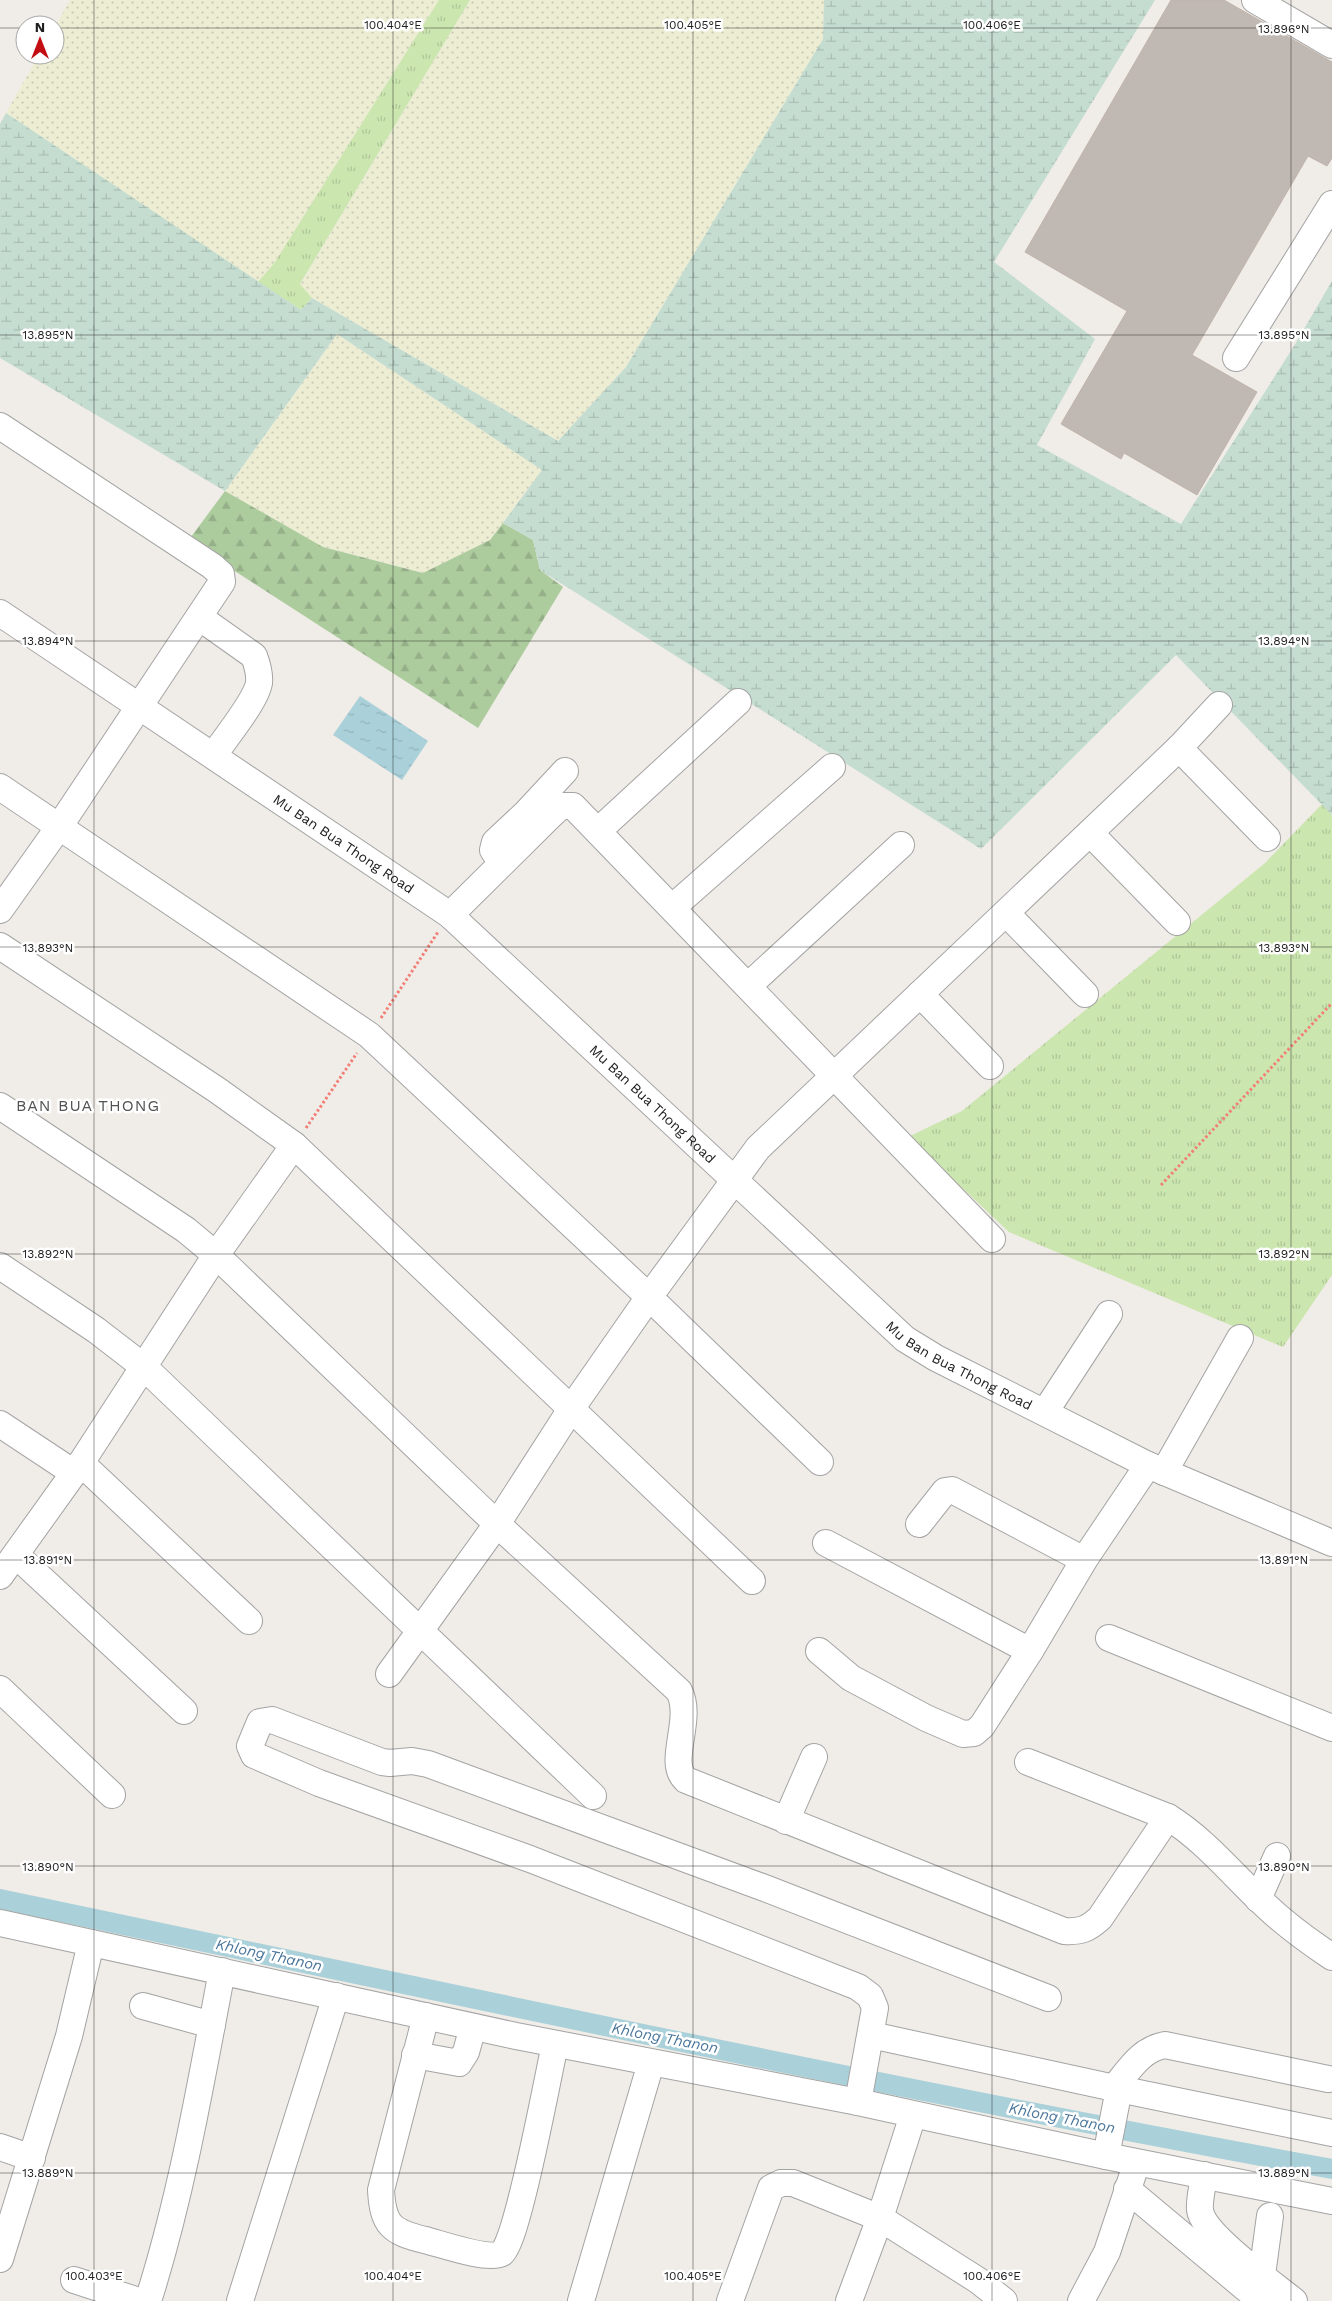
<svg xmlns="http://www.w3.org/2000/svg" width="1332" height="2301" font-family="'Work Sans',sans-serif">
<defs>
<pattern id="farmland-dots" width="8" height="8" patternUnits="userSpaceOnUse" patternTransform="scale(1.25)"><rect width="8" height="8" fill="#ecedd3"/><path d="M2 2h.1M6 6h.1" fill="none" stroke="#cacbb5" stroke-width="1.8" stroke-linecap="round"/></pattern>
<pattern id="grass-tufts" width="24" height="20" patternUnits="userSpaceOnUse" patternTransform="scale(1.25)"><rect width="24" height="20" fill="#cce6b0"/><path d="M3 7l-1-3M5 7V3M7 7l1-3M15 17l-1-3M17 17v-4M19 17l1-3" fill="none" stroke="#afc597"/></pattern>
<pattern id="forest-firs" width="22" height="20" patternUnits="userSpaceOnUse" patternTransform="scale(1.25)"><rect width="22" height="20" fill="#adcc9e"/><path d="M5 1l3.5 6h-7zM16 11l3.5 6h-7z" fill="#95af88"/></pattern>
<pattern id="wetland-marsh" width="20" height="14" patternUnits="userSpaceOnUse" patternTransform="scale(1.25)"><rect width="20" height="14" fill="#c5ddd1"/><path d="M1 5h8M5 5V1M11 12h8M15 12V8" fill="none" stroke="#a9bdb3"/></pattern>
<pattern id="water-ripples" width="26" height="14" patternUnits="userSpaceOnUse" patternTransform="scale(1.25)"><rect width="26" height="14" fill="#aad1da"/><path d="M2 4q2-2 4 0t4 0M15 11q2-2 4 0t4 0" fill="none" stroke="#92b3bb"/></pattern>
</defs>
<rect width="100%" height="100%" fill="#f0ece7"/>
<!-- farmland -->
<g fill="url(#farmland-dots)">
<polygon points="70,0 439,0 275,262 258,282 6,113 39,55 55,55 55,27"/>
<polygon points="470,0 824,0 823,39 626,367 558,441 312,298 300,285"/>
<polygon points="337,334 542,470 490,540 424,573 323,547 225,491"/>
</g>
<!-- grass -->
<g fill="url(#grass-tufts)">
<polygon points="439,0 470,0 300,284 312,298 301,310 258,282 275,262"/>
<polygon points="1322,804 1332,815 1332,1275 1283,1347 1009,1232 908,1137 962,1111 1265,863"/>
</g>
<!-- forest -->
<polygon fill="url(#forest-firs)" points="225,491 323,547 423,573 490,540 503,523 533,540 540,570 563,587 478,728 188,541"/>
<!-- wetland -->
<polygon fill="url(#wetland-marsh)" points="824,0 1155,0 994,262 1095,339 1037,445 1181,524 1294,346 1332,281 1332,815 1176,655 981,849 540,570 533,540 503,523 542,470 337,334 225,491 0,358 0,124 6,113 301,310 312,298 558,441 626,367 823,39"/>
<!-- water -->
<polygon fill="url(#water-ripples)" points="360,696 428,741 402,780 333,735"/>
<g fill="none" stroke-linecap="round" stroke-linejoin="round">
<!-- canal -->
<path stroke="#aad1da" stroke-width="20" d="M0,1899C443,1992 886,2088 1332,2169"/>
</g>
<!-- building -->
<polygon fill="#c0b8b3" stroke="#c0b3aa" points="1171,0 1224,0 1332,62 1332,158 1327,166 1308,156 1192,355 1257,392 1197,495 1124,453 1121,459 1061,424 1127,311 1025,252"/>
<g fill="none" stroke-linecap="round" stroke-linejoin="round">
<defs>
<g id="minor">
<polyline points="1255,0 1332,45"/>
<polyline points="1236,358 1332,204"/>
<polyline points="0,426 212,566 221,574 222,582 59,827 0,910"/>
<path id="s1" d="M0,613L450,915L905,1339L936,1358L1148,1465L1332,1543"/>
<path d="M199,617L254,656C257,664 260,674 259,683C256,701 225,738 214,755"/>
<polyline points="1179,748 1267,838"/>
<polyline points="0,787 369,1035 649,1297 820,1462"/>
<polyline points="599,830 738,702"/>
<polyline points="1090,833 1177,922"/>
<polyline points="501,863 493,850 495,842 525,814 565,771"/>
<polyline points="673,907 832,767"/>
<polyline points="1006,913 1085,994"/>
<polyline points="450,915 549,817 561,806 573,806 992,1239"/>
<polyline points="0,946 217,1090 294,1145 752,1581"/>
<polyline points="748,986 901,845"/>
<polyline points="920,994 990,1066"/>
<path d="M0,1106L186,1230L216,1255L497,1524L679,1691C694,1720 666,1762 686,1780L1064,1931C1081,1932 1088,1929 1100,1918L1168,1817"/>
<polyline points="0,1266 96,1330 144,1367 593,1796"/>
<polyline points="1045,1412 1109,1314"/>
<polyline points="0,1424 74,1473"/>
<polyline points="81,1463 249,1621"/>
<polyline points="1164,1472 1240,1338"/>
<polyline points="919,1524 945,1491 952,1490 1084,1560"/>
<polyline points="826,1543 1030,1651 1084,1560 1148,1465"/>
<polyline points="16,1555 184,1711"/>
<polyline points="0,1576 81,1463 216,1255 294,1145"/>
<polyline points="1109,1638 1332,1728"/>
<polyline points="819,1651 851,1678 926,1718 963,1734 974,1733 982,1726 1030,1651"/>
<polyline points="389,1674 497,1524 571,1409 649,1297 758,1148 1179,748 1219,705"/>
<polyline points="0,1689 112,1795"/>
<path d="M1028,1762L1168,1817C1205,1840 1233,1875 1265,1905C1286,1925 1308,1941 1332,1957"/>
<polyline points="786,1821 814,1757"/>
<polyline points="1258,1899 1277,1856"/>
<polyline points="0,1923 516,2036 858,2102 1106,2156 1332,2201"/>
<polyline points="143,2006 212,2025"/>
<path d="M426,2016L381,2190C383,2225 391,2232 425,2240C441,2244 489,2261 502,2253C517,2243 549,2072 555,2044"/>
<polyline points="871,2035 1119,2089 1106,2156"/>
<polyline points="415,2055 459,2063 466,2052 473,2027"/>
<path d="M1114,2088C1129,2070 1141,2049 1165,2045L1328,2079"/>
<polyline points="1119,2089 1332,2133"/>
<polyline points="858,2102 875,2008 870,1996 858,1987 530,1859 319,1783 254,1755 250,1746 260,1722 272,1720 382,1762 390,1763 412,1761 428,1764 762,1887 1048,1998"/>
<polyline points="0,2147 32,2158"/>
<path d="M1204,2175C1203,2186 1199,2199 1200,2210C1203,2235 1273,2284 1294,2301"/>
<polyline points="1127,2189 1261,2301"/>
<polyline points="0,2259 69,2036 91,1943"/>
<polyline points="1262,2275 1270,2216"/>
<polyline points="74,2280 139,2301"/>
<path d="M148,2301C182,2194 201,2082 222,1971"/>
<polyline points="240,2301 336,1996"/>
<polyline points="581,2301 651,2063"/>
<polyline points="730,2301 771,2188 781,2183 793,2183 880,2218 979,2281 1004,2301"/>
<polyline points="849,2301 880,2218 913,2115"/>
<polyline points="1081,2301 1107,2252 1133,2174"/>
</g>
</defs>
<!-- minor casing -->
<use href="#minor" stroke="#a4a4a4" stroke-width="28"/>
<!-- path -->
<g stroke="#f17f76" stroke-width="3" stroke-dasharray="2.5 2.5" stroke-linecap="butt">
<polyline points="381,1018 438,932"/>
<polyline points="306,1128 357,1053"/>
<polyline points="1161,1185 1332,1003"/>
</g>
<!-- minor -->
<use href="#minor" stroke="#fff" stroke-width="26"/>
</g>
<!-- ticks -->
<path fill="none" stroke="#202020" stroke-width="1" stroke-opacity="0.45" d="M94,0V2301M393,0V2301M693,0V2301M992,0V2301M1291,0V2301M0,28H25M55,28H1332M0,335H1332M0,641H1332M0,947H1332M0,1254H1332M0,1560H1332M0,1866H1332M0,2173H1332"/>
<g text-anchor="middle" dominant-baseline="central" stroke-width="5" stroke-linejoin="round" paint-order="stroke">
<!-- street labels -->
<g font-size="14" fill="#202020" stroke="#fff">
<text stroke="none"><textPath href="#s1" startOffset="414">Mu Ban Bua Thong Road</textPath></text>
<text stroke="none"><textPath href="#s1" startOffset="819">Mu Ban Bua Thong Road</textPath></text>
<text stroke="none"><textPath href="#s1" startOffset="1224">Mu Ban Bua Thong Road</textPath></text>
</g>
<!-- water labels -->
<g font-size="15" font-style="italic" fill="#4b769b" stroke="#fff">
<text transform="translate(269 1955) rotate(12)">Khlong Thanon</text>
<text transform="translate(665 2038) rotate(11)">Khlong Thanon</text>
<text transform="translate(1062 2118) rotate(11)">Khlong Thanon</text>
</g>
<!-- quarter labels -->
<g font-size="16" letter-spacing="1" fill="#535353" stroke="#fff">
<text x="88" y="1105">BAN BUA THONG</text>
</g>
</g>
<g font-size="12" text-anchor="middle" fill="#202020" stroke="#fff" stroke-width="5" stroke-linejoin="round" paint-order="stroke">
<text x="393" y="29">100.404°E</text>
<text x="693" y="29">100.405°E</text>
<text x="992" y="29">100.406°E</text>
<text x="1284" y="33">13.896°N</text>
<text x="48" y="339">13.895°N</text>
<text x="1284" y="339">13.895°N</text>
<text x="48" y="645">13.894°N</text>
<text x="1284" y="645">13.894°N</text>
<text x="48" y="952">13.893°N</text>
<text x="1284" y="952">13.893°N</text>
<text x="48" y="1258">13.892°N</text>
<text x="1284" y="1258">13.892°N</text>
<text x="48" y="1564">13.891°N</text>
<text x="1284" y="1564">13.891°N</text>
<text x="48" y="1871">13.890°N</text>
<text x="1284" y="1871">13.890°N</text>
<text x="48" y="2177">13.889°N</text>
<text x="1284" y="2177">13.889°N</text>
<text x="94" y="2280">100.403°E</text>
<text x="393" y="2280">100.404°E</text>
<text x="693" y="2280">100.405°E</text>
<text x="992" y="2280">100.406°E</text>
</g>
<!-- north arrow -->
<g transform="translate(40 40)"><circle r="24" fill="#ffffff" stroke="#a6a6a6"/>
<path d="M0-4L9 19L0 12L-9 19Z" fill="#c20d13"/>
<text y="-8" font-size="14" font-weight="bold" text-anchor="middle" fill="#202020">N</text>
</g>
</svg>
